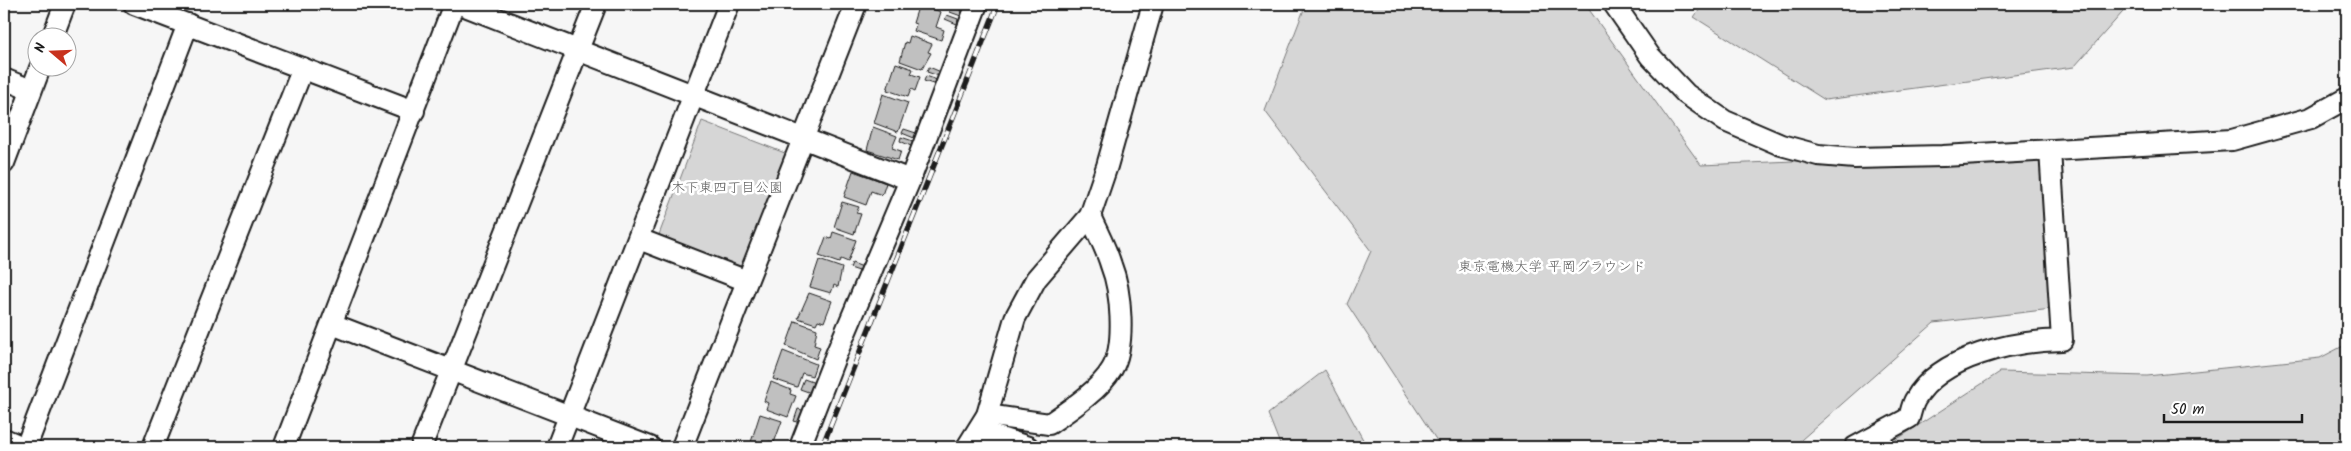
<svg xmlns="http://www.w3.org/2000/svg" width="2351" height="451" font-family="Kalam,'Klee One',sans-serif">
<rect width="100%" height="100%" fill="#f6f6f6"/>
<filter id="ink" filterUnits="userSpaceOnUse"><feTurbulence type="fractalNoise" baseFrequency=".02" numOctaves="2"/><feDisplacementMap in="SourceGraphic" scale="10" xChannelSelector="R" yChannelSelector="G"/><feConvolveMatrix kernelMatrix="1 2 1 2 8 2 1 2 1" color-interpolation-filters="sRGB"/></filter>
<g filter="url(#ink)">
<!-- green -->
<g fill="#d6d6d6" stroke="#797979">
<polygon points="1306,4 1585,4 1701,165 2050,150 2060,308 1934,323 1793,447 1441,447 1347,304 1371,251 1265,111"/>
<polygon points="1704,4 2130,4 2074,67 1825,100 1694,17"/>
<polygon points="702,121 790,155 742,276 657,240"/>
<polygon points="2347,344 2347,447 1885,447 2000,372 2147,376 2320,358"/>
<polygon points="1325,370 1367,447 1281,447 1268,414"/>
</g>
<!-- building -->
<g fill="#c0c0c0" stroke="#1c1c1c">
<polygon points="919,4 941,12 936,27 944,30 941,40 914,31 916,24 913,23"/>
<polygon points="952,7 963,11 961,16 950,12"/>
<polygon points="947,15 958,19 957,24 945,19"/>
<polygon points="910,36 932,44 928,52 931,53 922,69 900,61 905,42 908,43"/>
<polygon points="896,63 913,69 911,74 920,77 915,91 911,89 908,97 887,90"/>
<polygon points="929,67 941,72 939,76 927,72"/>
<polygon points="926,76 937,80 936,85 924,81"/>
<polygon points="883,94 908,103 898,132 874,123"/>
<polygon points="873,127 897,136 892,148 901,151 898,160 867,150"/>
<polygon points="904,129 916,133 914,138 902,133"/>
<polygon points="901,137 913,141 911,146 900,141"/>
<polygon points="853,171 886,183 882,195 871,191 866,205 844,197"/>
<polygon points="842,202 859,207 856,213 861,214 854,234 834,227"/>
<polygon points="833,232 856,240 848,262 841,259 839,263 819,256 826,237 831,239"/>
<polygon points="819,260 842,268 838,287 834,285 831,293 810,287"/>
<polygon points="852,263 863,267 862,272 850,268"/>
<polygon points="809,293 832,301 824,322 818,320 816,324 798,318"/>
<polygon points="795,321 817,329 814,345 820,347 816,359 786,346"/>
<polygon points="783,351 816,364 812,376 802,373 797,387 773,379"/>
<polygon points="804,379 818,384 814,394 800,389"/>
<polygon points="771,382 791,390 790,394 796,396 788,417 766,409 768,403 764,401"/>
<polygon points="798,409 806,411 802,424 794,421"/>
<polygon points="760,414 782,421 774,443 769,441 767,447 751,442"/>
</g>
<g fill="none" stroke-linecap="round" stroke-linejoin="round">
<defs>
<g id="minor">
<polyline points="134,4 414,111"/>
<polyline points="460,4 910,180"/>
<polyline points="1614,4 1650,56 1686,94 1725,121 1781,145 1818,155 1855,158 1943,156 2232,140 2311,118 2347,98"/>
<polyline points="52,38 65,4"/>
<polyline points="4,79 31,90"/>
<polyline points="4,163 40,68"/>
<polyline points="639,239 747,281"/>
<polyline points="332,324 650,447"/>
<path d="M987,415L1049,424C1068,411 1100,390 1112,369C1126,345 1121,290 1111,265C1106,248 1097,232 1090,216"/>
<polyline points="979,431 1028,447"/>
<polyline points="4,439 23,447"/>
<polyline points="26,447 188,24"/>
<polyline points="153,447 303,68"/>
<polyline points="284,447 454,4"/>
<polyline points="421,447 596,4"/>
<polyline points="557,447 729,4"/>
<polyline points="682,447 856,4"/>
<polyline points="800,447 835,357 910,180 977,4"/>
<polyline points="967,447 987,415 1015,318 1036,279 1090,216 1107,166 1153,4"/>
<path d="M1855,447L1909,418C1911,412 1912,405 1915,400C1940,355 2016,341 2062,340L2050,150"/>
</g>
</defs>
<!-- minor casing -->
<use href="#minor" stroke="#1c1c1c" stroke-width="24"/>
<!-- minor -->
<use href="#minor" stroke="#fff" stroke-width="20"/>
<defs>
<polyline id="rail" points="822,447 998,4"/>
</defs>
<!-- rail casing -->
<use href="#rail" stroke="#1c1c1c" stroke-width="5.5"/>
<!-- rail -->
<use href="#rail" stroke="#fff" stroke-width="4" stroke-dasharray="11" stroke-linecap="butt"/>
</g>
</g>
<g text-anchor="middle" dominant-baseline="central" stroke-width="5" stroke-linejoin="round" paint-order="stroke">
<!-- park labels -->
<g font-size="14" fill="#5d5d5d" stroke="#fff">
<text x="727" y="188">木下東四丁目公園</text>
<text x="1552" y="267">東京電機大学 平岡グラウンド</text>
</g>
</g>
<!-- margin -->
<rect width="2351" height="451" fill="none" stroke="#fff" stroke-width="20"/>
<rect x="10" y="10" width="2331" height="431" fill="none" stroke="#1c1c1c" stroke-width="2" filter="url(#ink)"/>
<!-- north arrow -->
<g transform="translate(52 52) rotate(289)"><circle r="24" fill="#ffffff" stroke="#a4a4a4"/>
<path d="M0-4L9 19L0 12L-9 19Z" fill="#c8321e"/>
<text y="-8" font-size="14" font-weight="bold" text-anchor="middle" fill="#1c1c1c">N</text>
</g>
<!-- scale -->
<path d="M2164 414v8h138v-8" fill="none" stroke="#1c1c1c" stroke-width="2.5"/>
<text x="2171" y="414" font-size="15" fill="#1c1c1c" stroke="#ffffff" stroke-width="4" paint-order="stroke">50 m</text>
</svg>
